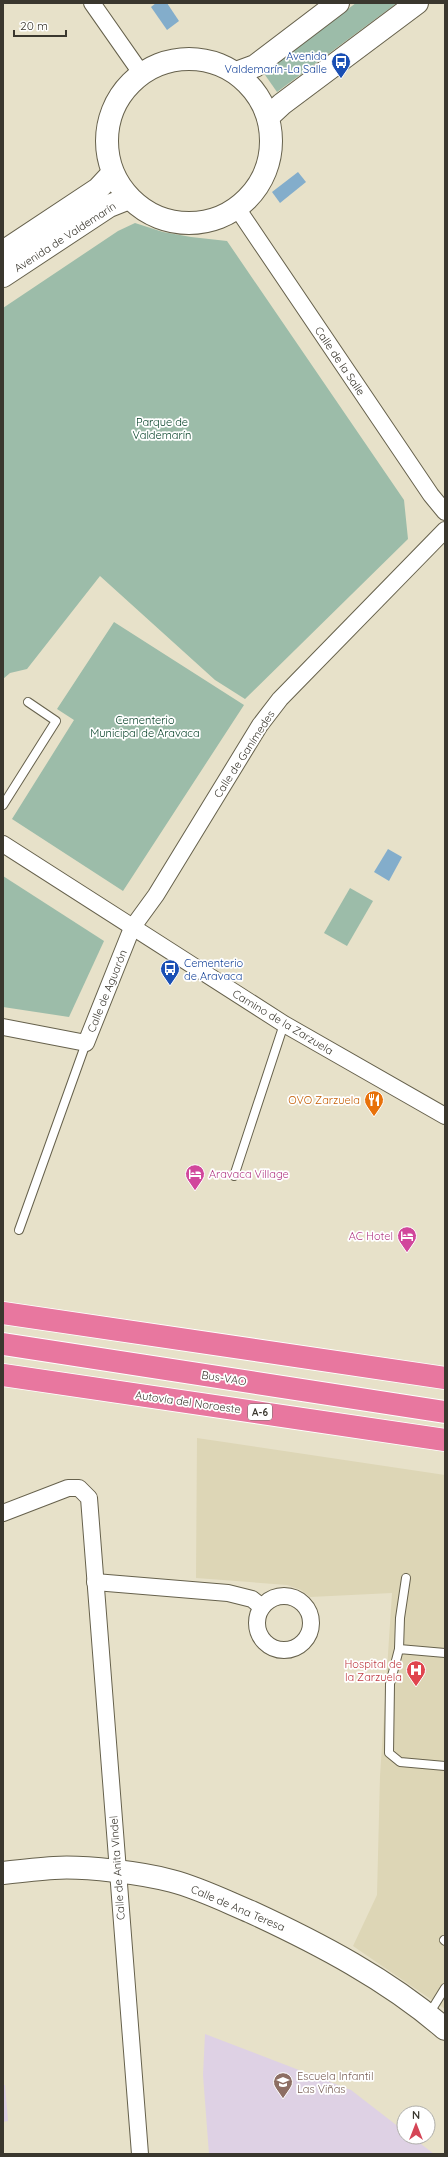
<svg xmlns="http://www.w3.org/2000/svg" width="448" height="2157" font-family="Quicksand,sans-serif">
<rect width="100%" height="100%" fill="#e7e1c9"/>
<!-- built -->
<polygon fill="#ddd6b6" points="197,1438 445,1475 445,2009 353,1946 377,1895 380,1776 392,1593 310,1597 301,1590 287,1585 196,1578"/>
<!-- education -->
<g fill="#ded1e4">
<polygon points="205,2034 351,2090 404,2131 404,2137 412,2137 434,2154 209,2154 203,2075"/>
<polygon points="3,2085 5,2085 8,2121 3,2122"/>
</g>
<!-- green -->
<g fill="#9cbca9">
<polygon points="356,3 397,3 277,92 263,72"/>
<polygon points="135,223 163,232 191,237 227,241 404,500 408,539 245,699 215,680 100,576 27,669 10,673 3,679 3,308 118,231"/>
<polygon points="114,622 244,705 123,891 12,819 74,720 57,709"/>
<polygon points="3,876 104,941 69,1017 3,1007"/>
<polygon points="350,888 373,901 347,946 324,933"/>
</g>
<!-- water -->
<g fill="#83adcb">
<polygon points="156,3 167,3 179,21 167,30 151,7"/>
<polygon points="298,172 306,182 280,203 272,192"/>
<polygon points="388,849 402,857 389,881 374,872"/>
</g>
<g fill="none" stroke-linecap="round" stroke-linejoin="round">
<defs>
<g id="lane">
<polyline points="3,805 56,721 28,702"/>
<polyline points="234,1176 284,1024"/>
<polyline points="19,1230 86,1043"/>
<polyline points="399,1649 400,1618 406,1578"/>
<polyline points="445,1653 399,1649 390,1684 389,1753 400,1762 445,1766"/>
<polyline points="444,1940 445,1941"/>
<polyline points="429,2014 445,1988"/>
</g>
<g id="street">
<polyline points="92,3 141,73"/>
<polyline points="237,208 431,495 445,512"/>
<polyline points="3,844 284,1024 445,1116"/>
<polyline points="3,1027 86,1043 132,928 156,895 260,725 280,699 445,530"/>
<polyline points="3,1513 68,1488 79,1488 89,1498 140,2154"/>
<polyline points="95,1582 228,1593 252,1599 262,1607"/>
<circle cx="284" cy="1623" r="27"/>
</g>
<g id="secondary">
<circle cx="189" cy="141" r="82"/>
<polyline points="236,73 255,66 338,3"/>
<polyline points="268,117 282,104 417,3"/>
<polyline points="3,252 98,189 112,174"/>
<polyline points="3,276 109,206 129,198"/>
<path d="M3,1873C20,1871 37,1869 54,1868C85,1866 143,1873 172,1881C199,1888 225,1901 251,1912C318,1943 389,1980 445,2029"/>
</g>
<g id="highway">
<polyline points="3,1313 445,1378"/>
<polyline points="3,1344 445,1412"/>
<polyline points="3,1375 445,1440"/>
</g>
</defs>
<!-- lane casing -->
<use href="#lane" stroke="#66614c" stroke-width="10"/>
<!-- street casing -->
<use href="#street" stroke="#66614c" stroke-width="18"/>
<!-- secondary casing -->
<use href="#secondary" stroke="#66614c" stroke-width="24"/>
<!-- highway casing -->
<use href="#highway" stroke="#fff" stroke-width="24"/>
<!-- lane -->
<use href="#lane" stroke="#fff" stroke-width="8"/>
<!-- street -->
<use href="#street" stroke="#fff" stroke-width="16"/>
<!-- secondary -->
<use href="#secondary" stroke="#fff" stroke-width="22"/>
<!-- highway -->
<use href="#highway" stroke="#e8779f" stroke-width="22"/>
</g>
<!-- icons -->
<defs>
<symbol id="bus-pin" viewBox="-11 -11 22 30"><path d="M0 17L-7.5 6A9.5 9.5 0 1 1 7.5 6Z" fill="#1a4fb4" stroke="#fff"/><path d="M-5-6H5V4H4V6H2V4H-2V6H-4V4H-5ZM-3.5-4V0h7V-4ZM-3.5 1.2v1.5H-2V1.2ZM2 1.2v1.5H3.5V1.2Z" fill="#fff"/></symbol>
<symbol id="restaurant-pin" viewBox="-11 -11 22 30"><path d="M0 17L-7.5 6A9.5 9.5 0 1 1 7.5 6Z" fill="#e8710a" stroke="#fff"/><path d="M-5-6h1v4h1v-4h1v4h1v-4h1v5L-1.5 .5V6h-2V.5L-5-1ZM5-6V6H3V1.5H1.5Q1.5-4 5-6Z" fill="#fff"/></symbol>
<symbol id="hotel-pin" viewBox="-11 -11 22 30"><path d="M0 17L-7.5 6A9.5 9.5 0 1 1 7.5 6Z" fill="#d1479c" stroke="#fff"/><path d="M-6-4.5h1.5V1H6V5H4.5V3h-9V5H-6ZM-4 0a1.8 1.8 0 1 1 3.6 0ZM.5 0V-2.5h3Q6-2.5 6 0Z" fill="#fff"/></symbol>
<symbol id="hospital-pin" viewBox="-11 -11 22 30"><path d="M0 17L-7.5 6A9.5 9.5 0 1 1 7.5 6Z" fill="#e0444e" stroke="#fff"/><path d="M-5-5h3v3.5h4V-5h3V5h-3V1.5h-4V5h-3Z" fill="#fff"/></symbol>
<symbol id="school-pin" viewBox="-11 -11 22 30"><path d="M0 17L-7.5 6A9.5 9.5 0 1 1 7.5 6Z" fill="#8d6e63" stroke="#fff"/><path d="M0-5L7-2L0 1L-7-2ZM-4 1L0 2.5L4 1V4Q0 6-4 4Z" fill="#fff"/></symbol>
</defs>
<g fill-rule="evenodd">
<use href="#bus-pin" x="330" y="51" width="22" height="30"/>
<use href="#bus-pin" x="159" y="958" width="22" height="30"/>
<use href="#restaurant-pin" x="363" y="1089" width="22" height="30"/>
<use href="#hotel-pin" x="184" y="1163" width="22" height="30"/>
<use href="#hotel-pin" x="396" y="1225" width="22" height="30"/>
<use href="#hospital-pin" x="405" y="1659" width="22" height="30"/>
<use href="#school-pin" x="272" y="2071" width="22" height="30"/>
</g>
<g text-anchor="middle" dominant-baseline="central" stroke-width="3.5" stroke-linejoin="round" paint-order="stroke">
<!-- shield labels -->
<rect fill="#fff" stroke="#75736d" stroke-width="1" x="248" y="1404" width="24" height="16" rx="3"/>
<g font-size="10" font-weight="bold" fill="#3a372e">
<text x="260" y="1412">A-6</text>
</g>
<!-- transit labels -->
<g font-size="11" fill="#164399" stroke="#fff" text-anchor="end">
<text x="327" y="56">Avenida<tspan x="327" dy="13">Valdemarín-La Salle</tspan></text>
<text x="184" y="963" text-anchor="start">Cementerio<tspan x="184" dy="13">de Aravaca</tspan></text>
</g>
<!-- street labels -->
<g font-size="11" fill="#3a372e" stroke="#fff">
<text transform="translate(65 237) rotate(-33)">Avenida de Valdemarín</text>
<text transform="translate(340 361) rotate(56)">Calle de la Salle</text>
<text transform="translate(244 754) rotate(-57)">Calle de Ganímedes</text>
<text transform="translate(107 991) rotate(-68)">Calle de Aguarón</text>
<text transform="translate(283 1022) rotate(31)">Camino de la Zarzuela</text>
<text transform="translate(224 1378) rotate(9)">Bus-VAO</text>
<text transform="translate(188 1402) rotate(8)">Autovía del Noroeste</text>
<text transform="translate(117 1868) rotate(-94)">Calle de Anita Vindel</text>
<text transform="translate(238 1908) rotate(23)">Calle de Ana Teresa</text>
</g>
<!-- park labels -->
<g font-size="11" fill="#074229" stroke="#fff">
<text x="162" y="422">Parque de<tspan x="162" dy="13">Valdemarín</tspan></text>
<text x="145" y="720">Cementerio<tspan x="145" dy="13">Municipal de Aravaca</tspan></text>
</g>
<!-- food labels -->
<g font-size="11" fill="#c56008" stroke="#fff" text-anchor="end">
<text x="360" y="1100">OVO Zarzuela</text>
</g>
<!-- hotel labels -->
<g font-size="11" fill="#b23c85" stroke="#fff" text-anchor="start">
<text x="209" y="1174">Aravaca Village</text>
<text x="393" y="1236" text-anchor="end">AC Hotel</text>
</g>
<!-- health labels -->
<g font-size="11" fill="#be3a42" stroke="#fff" text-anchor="end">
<text x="402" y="1664">Hospital de<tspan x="402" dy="13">la Zarzuela</tspan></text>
</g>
<!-- education labels -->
<g font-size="11" fill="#785e54" stroke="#fff" text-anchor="start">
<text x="297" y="2076">Escuela Infantil<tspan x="297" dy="13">Las Viñas</tspan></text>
</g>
</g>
<!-- border -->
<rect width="448" height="2157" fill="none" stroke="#3a372e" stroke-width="8"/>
<!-- north arrow -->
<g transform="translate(416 2125)"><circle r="19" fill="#ffffff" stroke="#b0afab"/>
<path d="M0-3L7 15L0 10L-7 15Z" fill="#d54556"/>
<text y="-6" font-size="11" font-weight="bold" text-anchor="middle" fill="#3a372e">N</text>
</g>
<!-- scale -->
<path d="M14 30v6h52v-6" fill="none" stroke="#3a372e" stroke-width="2"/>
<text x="20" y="30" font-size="12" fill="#3a372e" stroke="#ffffff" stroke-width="3" paint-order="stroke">20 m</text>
</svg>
